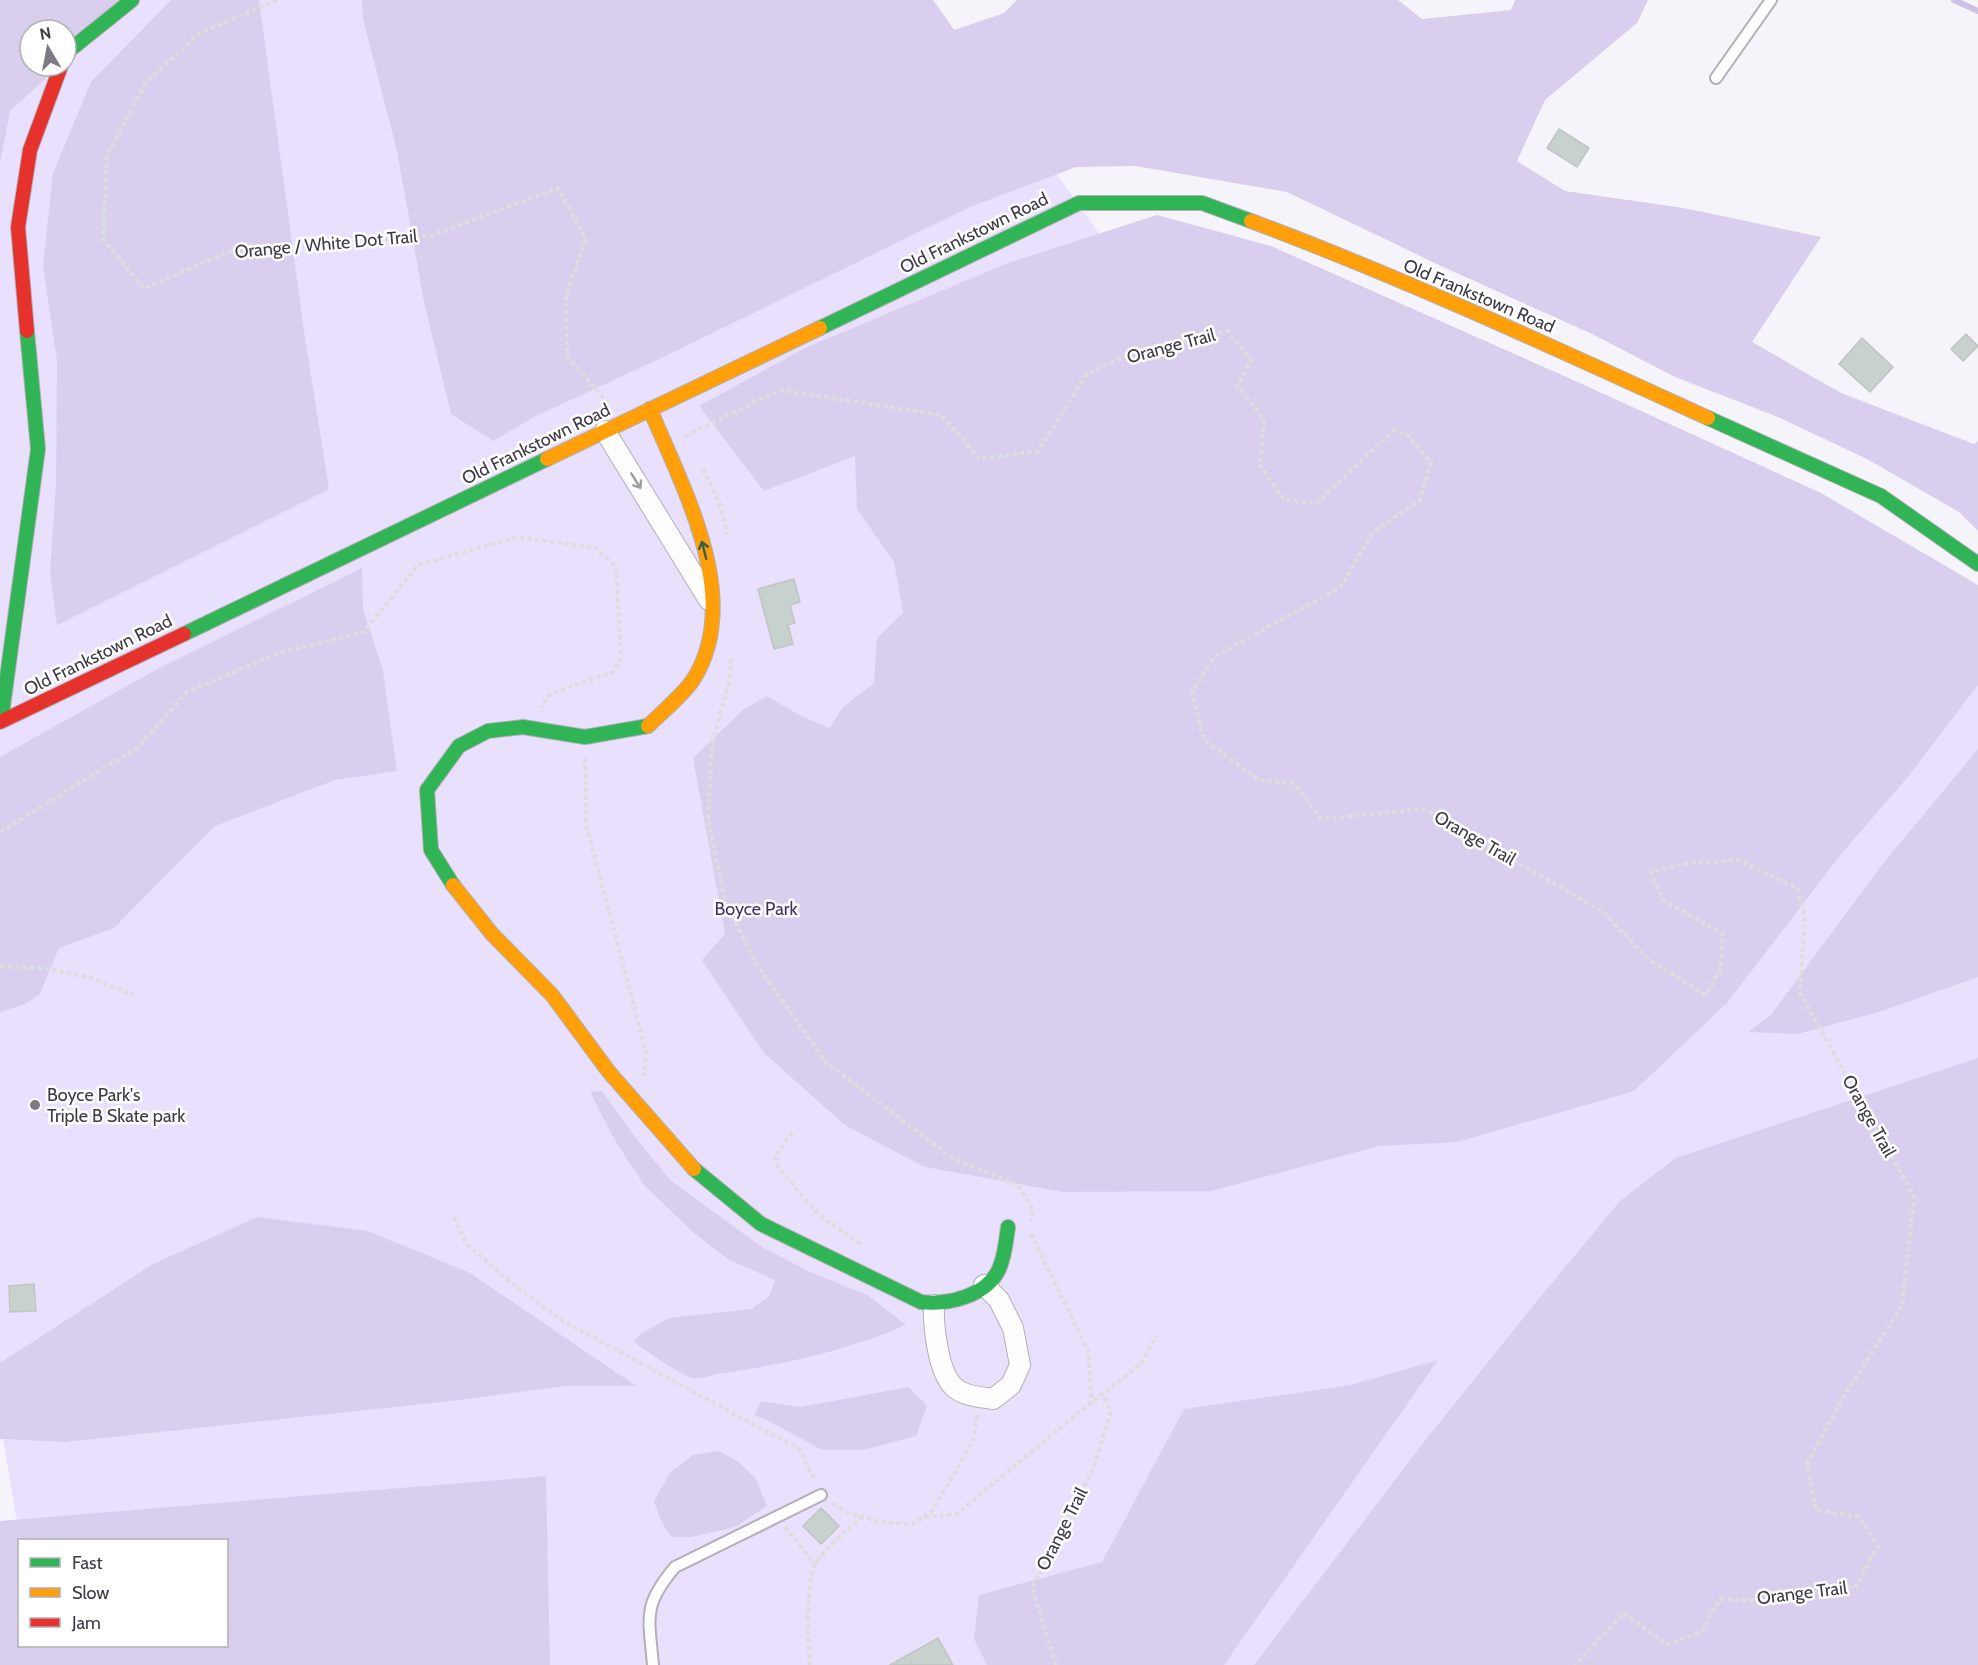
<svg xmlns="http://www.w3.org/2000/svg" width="1978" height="1665" font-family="Cabin,sans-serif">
<rect width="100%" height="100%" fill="#f6f4fb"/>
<!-- green -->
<path fill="#e9e0fd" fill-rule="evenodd" d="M0,0H933L1100,235L1978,606V1665H41L226,1646V1540H20L3,1439H0ZM30,30H66V66H30Z"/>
<!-- forest -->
<g fill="#d9ceed" fill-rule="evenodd">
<polygon points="0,0 130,0 66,59 66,30 30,30 30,66 59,66 10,111 0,164"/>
<polygon points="171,0 259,0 304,331 329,489 57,625 50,573 56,483 57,360 43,266 53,173 91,82"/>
<polygon points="362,0 933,0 954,30 1004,13 1017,0 1398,0 1422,19 1511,10 1515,0 1648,0 1637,23 1545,100 1517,161 1565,191 1684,208 1821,237 1752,342 1841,393 1974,444 1978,441 1978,531 1959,512 1867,459 1778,417 1675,377 1592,334 1441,266 1287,192 1136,166 1076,167 970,207 657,360 536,416 493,441 451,414 424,302 397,151 363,19"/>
<polygon points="1157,215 1271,246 1571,379 1821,493 1978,585 1978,685 1907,778 1842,853 1727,1003 1634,1091 1457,1142 1379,1146 1211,1191 1063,1192 925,1167 846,1126 764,1053 702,960 725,934 693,758 743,710 767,696 801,716 830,728 842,708 874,683 877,638 903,613 894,562 857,509 855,456 764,491 699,406 805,348 1008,263"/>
<polygon points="362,568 363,609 383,671 397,771 335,780 215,826 114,928 59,948 40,994 25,1004 0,1012 0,757 159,668"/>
<polygon points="1978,749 1978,977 1879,1012 1797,1034 1748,1032 1771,1015 1881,866"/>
<polygon points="1978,1058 1978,1665 1254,1665 1427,1438 1537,1301 1620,1201 1676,1158"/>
<path d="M602,1091L632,1133L670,1180L762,1247L808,1271L869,1296L906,1325C849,1350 786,1364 724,1373C715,1374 701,1379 693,1378C680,1375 645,1350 634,1342L640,1334L669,1318L751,1309L769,1297L775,1280L729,1260L694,1233L644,1185L613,1137L590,1092Z"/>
<polygon points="257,1217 368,1231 470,1273 636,1386 566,1386 451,1401 66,1442 0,1439 0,1363 153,1264"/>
<polygon points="1438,1360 1224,1665 987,1665 974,1639 979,1595 1102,1562 1184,1409 1351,1385"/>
<polygon points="909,1387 927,1406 916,1436 863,1450 822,1450 765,1419 754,1415 761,1401 800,1407"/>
<polygon points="719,1451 739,1462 756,1479 767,1506 735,1527 691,1537 671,1537 661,1521 654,1501 670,1473 693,1455"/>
<path d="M546,1476L550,1665H0V1521ZM20,1540H226V1646H20Z"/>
</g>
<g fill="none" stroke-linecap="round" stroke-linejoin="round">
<!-- stream -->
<polyline stroke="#cdc0e5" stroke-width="6" points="1954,0 1978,11"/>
</g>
<!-- building -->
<g fill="#c8d1cd" stroke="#c0c4c3" stroke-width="1.5">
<polygon points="1559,129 1589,148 1577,167 1547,148"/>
<polygon points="1966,334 1978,346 1963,361 1951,349"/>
<polygon points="1862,338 1893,367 1870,392 1839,364"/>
<polygon points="794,579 800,602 790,605 795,623 788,625 793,644 774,649 758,589"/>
<polygon points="34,1284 36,1311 10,1312 9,1286"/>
<polygon points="821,1508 839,1526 821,1544 803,1526"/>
<polygon points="938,1638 953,1665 890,1665"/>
</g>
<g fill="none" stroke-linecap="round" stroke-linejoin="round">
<defs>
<g id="lane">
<polyline points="1716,78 1771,0"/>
<path d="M653,1665C649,1617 642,1606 675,1567L821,1495"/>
</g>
<g id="street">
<polyline points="605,431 709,600"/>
<path d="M934,1305C933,1325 938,1371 953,1386C962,1396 980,1397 993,1399L1011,1385L1020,1365L1013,1328L999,1300L984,1285"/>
</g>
<g id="fast">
<polyline points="66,53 132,0"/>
<polyline points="820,328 1079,203 1202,203 1251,221"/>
<polyline points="1708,418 1881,496 1978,564"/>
<polyline points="184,634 547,459"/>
<polyline points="1,721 38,449 27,331"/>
<polyline points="453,885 431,850 427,790 459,746 488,731 523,727 585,737 648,726"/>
<path d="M694,1169L761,1224L921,1302C948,1305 987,1296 999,1269C1005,1256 1006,1241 1008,1227"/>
</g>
<g id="slow">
<path d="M1251,221C1406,279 1557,349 1708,418"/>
<polyline points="547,459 820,328"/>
<path d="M648,726C662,712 683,695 693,680C745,599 682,487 650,409"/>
<polyline points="453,885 492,934 552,995 609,1072 694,1169"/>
</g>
<g id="jam">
<polyline points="27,331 18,227 30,150 61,66"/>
<polyline points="0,722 184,634"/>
</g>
</defs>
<!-- lane casing -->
<use href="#lane" stroke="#b2afb7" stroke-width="14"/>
<!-- street casing -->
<use href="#street" stroke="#b2afb7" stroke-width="22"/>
<!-- fast casing -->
<use href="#fast" stroke="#b2afb7" stroke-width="16"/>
<!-- slow casing -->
<use href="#slow" stroke="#b2afb7" stroke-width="16"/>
<!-- jam casing -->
<use href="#jam" stroke="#b2afb7" stroke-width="16"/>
<!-- path -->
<g stroke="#dddddf" stroke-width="4" stroke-dasharray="4.5 3" stroke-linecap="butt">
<polyline points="277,0 200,33 146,82 107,155 103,239 144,289 230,251 429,236 558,188 586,239 566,295 567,356 608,403"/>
<polyline points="685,436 780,390 941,415 980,459 1038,451 1087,374 1134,352 1228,331 1251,361 1237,386 1264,419 1260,465 1283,499 1316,504 1394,430 1407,435 1431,462 1420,500 1373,532 1341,587 1214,657 1192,693 1204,740 1259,780 1293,783 1321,819 1425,809 1603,912 1649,960 1706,995 1720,970 1723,934 1663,900 1651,872 1681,864 1738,860 1797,888 1805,917 1800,993 1914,1197 1902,1306 1842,1399 1807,1464 1816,1510 1859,1517 1878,1546 1856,1586 1760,1601 1720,1599 1702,1631 1667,1645 1624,1613 1575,1665"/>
<path d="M703,469C713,490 725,512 727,535"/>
<polyline points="731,659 730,679 712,744 708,820 726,905 759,968 827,1063 952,1158 1018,1185 1033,1209 1031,1221"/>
<polyline points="585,758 586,824 646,1052 644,1076"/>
<polyline points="0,832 138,747 187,692 278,653 364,632 418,565 518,537 595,548 616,566 621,657 613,672 552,693 543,703 542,708"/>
<polyline points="0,966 50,969 91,978 133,995"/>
<polyline points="792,1132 775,1157 779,1169 820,1216 860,1244"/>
<polyline points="454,1217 466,1243 505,1278 563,1321 799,1449 816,1482"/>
<polyline points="1031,1234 1088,1351 1092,1402"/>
<polyline points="833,1503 847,1512 879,1522 913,1524 932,1511 973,1441 977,1415"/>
<polyline points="925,1517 957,1514 1078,1413 1141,1364 1156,1336"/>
<polyline points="785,1527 815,1564"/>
<path d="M810,1665C807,1646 806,1578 816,1563C824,1550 850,1528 862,1516"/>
<polyline points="1056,1665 1032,1588 1095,1464 1111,1411 1103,1395"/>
</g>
<!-- lane -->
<use href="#lane" stroke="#fefdfe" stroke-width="10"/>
<!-- street -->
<use href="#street" stroke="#fefdfe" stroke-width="20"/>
<!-- fast -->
<use href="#fast" stroke="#30b455" stroke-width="14"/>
<!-- slow -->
<use href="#slow" stroke="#ff9f0a" stroke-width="14"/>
<!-- jam -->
<use href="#jam" stroke="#e5322d" stroke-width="14"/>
</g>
<!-- one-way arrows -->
<defs><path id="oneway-shaft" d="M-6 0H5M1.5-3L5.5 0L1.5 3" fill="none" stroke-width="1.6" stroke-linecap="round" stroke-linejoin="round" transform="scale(1.5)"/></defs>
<use stroke="#9e9ba2" href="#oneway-shaft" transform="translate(636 481) rotate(58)"/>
<use stroke="#395e4a" href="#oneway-shaft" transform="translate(704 550) rotate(-104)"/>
<!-- markers -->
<circle fill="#7e7a85" stroke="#fff" stroke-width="2" cx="35" cy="1105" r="6"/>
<g text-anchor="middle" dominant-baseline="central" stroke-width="5" stroke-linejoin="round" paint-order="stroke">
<!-- street labels -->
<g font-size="18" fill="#3d3945" stroke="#fff">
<text transform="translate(974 233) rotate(-26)">Old Frankstown Road</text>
<text transform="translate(326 244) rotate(-5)">Orange / White Dot Trail</text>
<text transform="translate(1479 296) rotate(23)">Old Frankstown Road</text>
<text transform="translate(1171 346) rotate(-15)">Orange Trail</text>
<text transform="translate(536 444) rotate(-26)">Old Frankstown Road</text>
<text transform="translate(98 655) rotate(-26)">Old Frankstown Road</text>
<text transform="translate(1475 838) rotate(30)">Orange Trail</text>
<text transform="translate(1869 1116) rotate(61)">Orange Trail</text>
<text transform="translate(1062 1529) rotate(-63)">Orange Trail</text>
<text transform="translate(1802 1593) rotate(-7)">Orange Trail</text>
</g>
<!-- park labels -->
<g font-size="18" fill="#472d6b" stroke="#fff">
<text x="756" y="909">Boyce Park</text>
</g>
<!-- poi labels -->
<g font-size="18" fill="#3d3945" stroke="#fff" text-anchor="start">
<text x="47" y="1095">Boyce Park's<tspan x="47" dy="21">Triple B Skate park</tspan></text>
</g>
</g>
<!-- legend -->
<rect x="18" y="1539" width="210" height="108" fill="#ffffff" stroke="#b1b0b5" stroke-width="1.5"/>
<rect x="30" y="1558" width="30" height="9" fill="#30b455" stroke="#b1b0b5" stroke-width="1.5"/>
<text x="72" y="1569" font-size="18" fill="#3d3945">Fast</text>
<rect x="30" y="1588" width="30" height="9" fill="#ff9f0a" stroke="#b1b0b5" stroke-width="1.5"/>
<text x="72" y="1599" font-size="18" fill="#3d3945">Slow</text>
<rect x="30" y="1618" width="30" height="9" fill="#e5322d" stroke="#b1b0b5" stroke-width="1.5"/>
<text x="72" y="1629" font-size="18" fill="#3d3945">Jam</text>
<!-- north arrow -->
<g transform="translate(48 48) rotate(350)"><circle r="28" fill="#ffffff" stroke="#b1b0b5" stroke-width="1.5"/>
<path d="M0-4.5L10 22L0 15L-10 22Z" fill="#7e7a85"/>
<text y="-9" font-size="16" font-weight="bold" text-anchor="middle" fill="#3d3945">N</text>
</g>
</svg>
